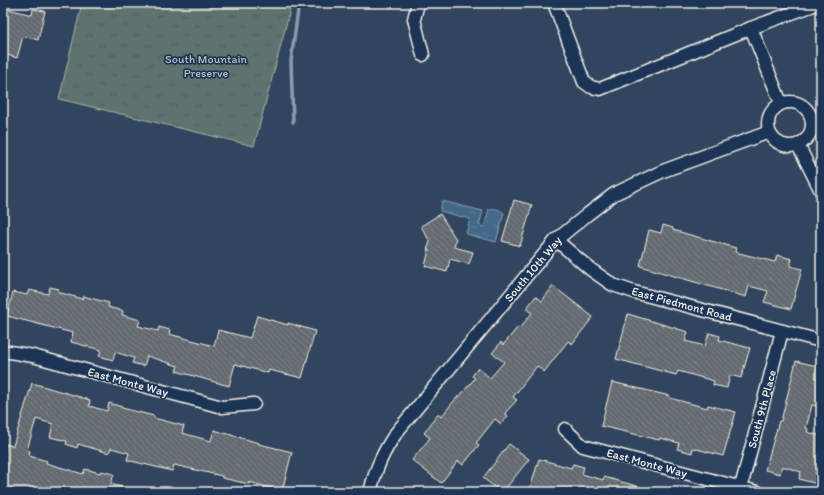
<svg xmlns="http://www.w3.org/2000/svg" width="824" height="495" font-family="Itim,sans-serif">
<defs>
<pattern id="grass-tufts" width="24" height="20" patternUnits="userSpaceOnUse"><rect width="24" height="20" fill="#5e736e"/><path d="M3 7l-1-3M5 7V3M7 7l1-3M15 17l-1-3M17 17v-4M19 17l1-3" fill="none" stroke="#525b58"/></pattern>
<pattern id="water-ripples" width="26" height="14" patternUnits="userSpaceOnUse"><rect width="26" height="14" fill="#42678a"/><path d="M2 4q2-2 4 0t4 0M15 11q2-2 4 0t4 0" fill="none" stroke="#5e7d9a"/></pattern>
<pattern id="building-back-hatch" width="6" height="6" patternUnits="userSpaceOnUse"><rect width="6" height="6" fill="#646b70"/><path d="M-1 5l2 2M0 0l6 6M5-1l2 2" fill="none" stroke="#7b8184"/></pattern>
</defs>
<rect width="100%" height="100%" fill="#32455e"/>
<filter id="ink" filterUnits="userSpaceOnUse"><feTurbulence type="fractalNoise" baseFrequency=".025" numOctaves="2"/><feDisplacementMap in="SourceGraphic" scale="8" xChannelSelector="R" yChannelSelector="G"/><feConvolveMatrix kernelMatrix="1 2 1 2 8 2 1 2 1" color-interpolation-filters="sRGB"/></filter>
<g filter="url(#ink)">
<!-- grass -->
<polygon fill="url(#grass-tufts)" stroke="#a9b2ab" points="82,3 292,3 254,146 59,99"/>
<!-- water -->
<path fill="url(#water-ripples)" stroke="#899eb0" d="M442,201L483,211L479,225L484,227L489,209C495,208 499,209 504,213L496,242L466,234L470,219L440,211Z"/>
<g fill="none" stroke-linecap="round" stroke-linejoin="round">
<!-- stream -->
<polyline stroke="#899eb0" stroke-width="3.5" points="293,122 291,61 299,3"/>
</g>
<!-- building -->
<g fill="url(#building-back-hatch)" stroke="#f4f1e8">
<polygon points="8,9 32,15 33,9 45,11 38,40 23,36 17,58 4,54 6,44 3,43 3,17 6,18"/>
<polygon points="514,200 532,205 520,246 502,241"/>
<polygon points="440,214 456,239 454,247 473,252 469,264 450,259 447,272 425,266 429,250 427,250 430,242 421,226"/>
<polygon points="663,225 673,228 673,230 736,248 735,252 775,262 777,255 792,259 790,266 802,269 791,309 764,302 768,291 749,286 746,297 640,266 649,230 661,233"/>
<polygon points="553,286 593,317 572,344 568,341 544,372 537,366 513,397 517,400 505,413 508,416 501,424 495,419 476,443 479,445 463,465 458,461 441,483 412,460 430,438 424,433 438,414 441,417 458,396 459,397 475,378 472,376 478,368 490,378 504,362 492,353 501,342 503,345 518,327 520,328 532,313 526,309 536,296 542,301"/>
<polygon points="50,287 59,289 58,292 82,299 83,296 109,303 108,307 123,311 122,315 140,320 138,326 158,331 159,327 170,330 169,334 214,346 218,330 250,338 257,316 288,325 288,323 315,331 302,378 269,370 268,373 235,364 229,386 176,371 178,366 147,356 144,366 132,363 134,358 115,352 113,360 99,356 101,350 71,342 73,333 7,316 13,292 27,295 29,290 48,294"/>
<polygon points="628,314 688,332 685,341 705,346 709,333 720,336 719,340 750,348 741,378 730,375 727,388 713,385 714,381 678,371 676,375 616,359"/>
<polygon points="796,361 821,367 821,407 812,405 806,428 808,429 807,432 821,436 821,485 799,479 801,472 782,466 780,474 765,470 779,421 781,421"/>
<polygon points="612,382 670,396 670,398 707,408 708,405 736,412 723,456 693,448 692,453 677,449 679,443 660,438 659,440 601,426"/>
<polygon points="32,383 90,400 89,406 107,411 109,403 122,407 122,408 154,416 154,418 184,426 182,433 211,441 214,430 259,443 259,444 292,452 282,491 249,482 249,484 222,478 222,476 174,465 172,471 127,460 129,453 111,448 109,453 78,444 77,448 66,444 67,441 50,437 53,424 36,419 27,450 30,451 29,456 47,461 46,463 83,474 85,469 100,473 101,471 114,474 111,484 129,489 129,492 3,492 3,448 5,448 6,444 13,446"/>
<polygon points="509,444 529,459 503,492 501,492 483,478"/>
<polygon points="539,459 571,468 573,464 584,467 582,474 603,480 604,477 647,489 647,492 529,492"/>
</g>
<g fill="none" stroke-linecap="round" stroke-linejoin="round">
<defs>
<g id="street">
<polyline points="418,3 414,19 423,55"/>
<polyline points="554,3 584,82 591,87 600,89 751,28"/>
<circle cx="790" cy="124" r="22"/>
<polyline points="781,103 751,28 819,3"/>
<polyline points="798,145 821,191"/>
<polyline points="556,240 590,269 613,285 634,292 821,341"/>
<polyline points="3,352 10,352 33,356 222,407 254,404"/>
<polyline points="565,429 583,446 757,492"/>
<polyline points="741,487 782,331"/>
<path d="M370,492C376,468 382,454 396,433L556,240L588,214L614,194L663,171L769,132"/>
</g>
</defs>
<!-- street casing -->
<use href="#street" stroke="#f4f1e8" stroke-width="15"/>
<!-- street -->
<use href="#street" stroke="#1d3557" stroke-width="12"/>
</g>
</g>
<g text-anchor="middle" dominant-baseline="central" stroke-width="3.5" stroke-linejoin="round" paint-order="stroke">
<!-- park labels -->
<g font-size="12" fill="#b8bfb7" stroke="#1d3557">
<text x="206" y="59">South Mountain<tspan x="206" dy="14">Preserve</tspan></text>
</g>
<!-- street labels -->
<g font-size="12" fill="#f4f1e8" stroke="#1d3557">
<text transform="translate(533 269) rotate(-50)">South 10th Way</text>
<text transform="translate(682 304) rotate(15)">East Piedmont Road</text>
<text transform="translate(128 382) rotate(15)">East Monte Way</text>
<text transform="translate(762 409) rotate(-75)">South 9th Place</text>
<text transform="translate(647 463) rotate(15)">East Monte Way</text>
</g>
</g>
<!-- margin -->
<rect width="824" height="495" fill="none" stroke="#1d3557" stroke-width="16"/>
<rect x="8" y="8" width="808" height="479" fill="none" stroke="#f4f1e8" stroke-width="1.5" filter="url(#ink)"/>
</svg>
